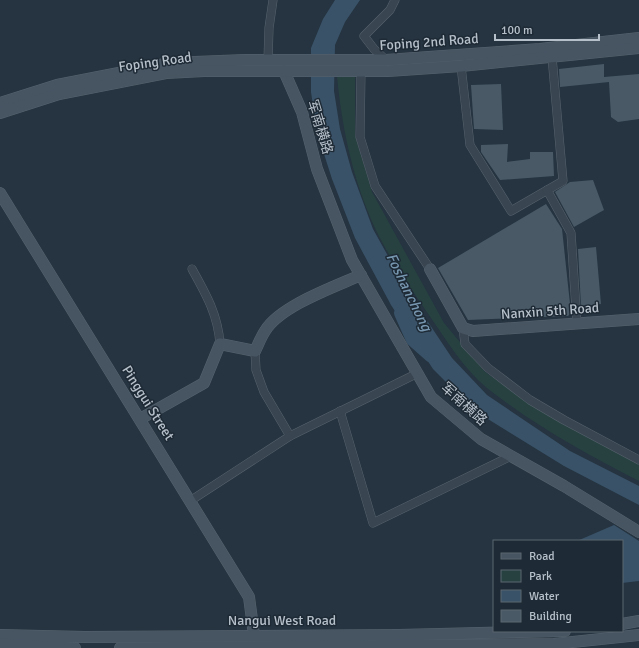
<svg xmlns="http://www.w3.org/2000/svg" width="639" height="648" font-family="Signika,'Noto Sans SC',sans-serif">
<rect width="100%" height="100%" fill="#253440"/>
<!-- green -->
<path fill="#274141" d="M337,76L355,77V135L372,192L444,323L485,372L541,411L639,464V481C586,454 534,425 487,388C463,368 447,341 429,315C410,287 389,258 375,228C353,180 342,129 337,76Z"/>
<!-- water -->
<g fill="#395268">
<polygon points="335,0 360,0 345,22 335,45 334,91 340,129 352,172 373,229 408,292 452,358 487,395 570,451 639,486 639,505 564,466 475,411 433,369 391,305 355,238 332,179 317,132 311,92 311,48 323,19"/>
<polygon points="614,525 639,541 639,581 622,583 622,541 577,541"/>
</g>
<g fill="none" stroke-linecap="round" stroke-linejoin="round">
<!-- river -->
<polyline stroke="#395268" stroke-width="12" points="400,313 412,340 430,356"/>
</g>
<!-- building -->
<g fill="#495a66">
<polygon points="604,64 604,77 639,74 639,119 618,122 611,117 609,82 560,87 559,69"/>
<polygon points="501,84 503,130 474,129 471,85"/>
<polygon points="508,144 507,162 530,159 530,152 553,152 554,176 500,180 481,152 481,145"/>
<polygon points="593,180 604,210 574,227 555,192 570,182"/>
<polygon points="546,204 562,229 571,313 568,316 468,320 438,268"/>
<polygon points="596,247 601,304 581,306 578,249"/>
</g>
<g fill="none" stroke-linecap="round" stroke-linejoin="round">
<defs>
<g id="street">
<polyline points="268,60 269,28 273,0"/>
<polyline points="386,60 374,49 364,36 390,10 395,0"/>
<polyline points="461,66 470,145 511,211 563,181 552,57"/>
<polyline points="361,71 360,137 375,186 430,269"/>
<polyline points="547,190 571,233 577,324"/>
<path d="M192,269C206,294 218,315 220,344"/>
<polyline points="463,328 465,344 488,368 530,400 564,420 639,460"/>
<polyline points="255,351 256,370 264,392 290,436"/>
<polyline points="340,411 373,523 511,456"/>
<polyline points="190,501 290,436 418,373"/>
</g>
<g id="secondary">
<polyline points="284,71 302,112 317,169 352,260 431,397 481,439 564,486 639,532"/>
<polyline points="0,103 57,85 170,63 245,60 386,60 540,49 639,38"/>
<polyline points="0,113 59,94 166,73 204,71 388,71 461,66 639,48"/>
<polyline points="0,193 249,597 254,635"/>
<polyline points="430,269 463,328 473,331 639,319"/>
<path d="M140,419L204,383L220,344L255,351C258,345 261,337 265,331C280,306 334,287 361,275"/>
<polyline points="622,624 639,621"/>
<polyline points="0,635 85,637 399,635 565,631"/>
<polyline points="0,644 75,648"/>
<polyline points="120,648 554,644 639,635"/>
</g>
</defs>
<!-- street casing -->
<use href="#street" stroke="#57636e" stroke-width="9"/>
<!-- secondary casing -->
<use href="#secondary" stroke="#57636e" stroke-width="12"/>
<!-- street -->
<use href="#street" stroke="#394550" stroke-width="8"/>
<!-- secondary -->
<use href="#secondary" stroke="#475563" stroke-width="11"/>
</g>
<g text-anchor="middle" dominant-baseline="central" stroke-width="3" stroke-linejoin="round" paint-order="stroke">
<!-- street labels -->
<g font-size="14" fill="#b6c0cb" stroke="#1e2a35">
<text transform="translate(429 42) rotate(-4)">Foping 2nd Road</text>
<text transform="translate(155 62) rotate(-8)">Foping Road</text>
<text transform="translate(320 127) rotate(73)">军南横路</text>
<text transform="translate(550 311) rotate(-4)">Nanxin 5th Road</text>
<text transform="translate(148 403) rotate(58)">Pinggui Street</text>
<text transform="translate(464 404) rotate(42)">军南横路</text>
<text x="282" y="620">Nangui West Road</text>
</g>
<!-- water labels -->
<g font-size="15" font-style="italic" fill="#7695ae" stroke="#1e2a35">
<text transform="translate(409 292) rotate(64)">Foshanchong</text>
</g>
</g>
<!-- legend -->
<rect x="493" y="540" width="130" height="92" fill="#1e2a35" stroke="#5b6671"/>
<rect x="501" y="553" width="20" height="6" fill="#475563" stroke="#5b6671"/>
<text x="529" y="560" font-size="12" fill="#b6c0cb">Road</text>
<rect x="501" y="570" width="20" height="12" fill="#274141" stroke="#5b6671"/>
<text x="529" y="580" font-size="12" fill="#b6c0cb">Park</text>
<rect x="501" y="590" width="20" height="12" fill="#395268" stroke="#5b6671"/>
<text x="529" y="600" font-size="12" fill="#b6c0cb">Water</text>
<rect x="501" y="610" width="20" height="12" fill="#495a66" stroke="#5b6671"/>
<text x="529" y="620" font-size="12" fill="#b6c0cb">Building</text>
<!-- scale -->
<path d="M495 34v6h104v-6" fill="none" stroke="#b6c0cb" stroke-width="2"/>
<text x="501" y="34" font-size="12" fill="#b6c0cb" stroke="#1e2a35" stroke-width="3" paint-order="stroke">100 m</text>
</svg>
